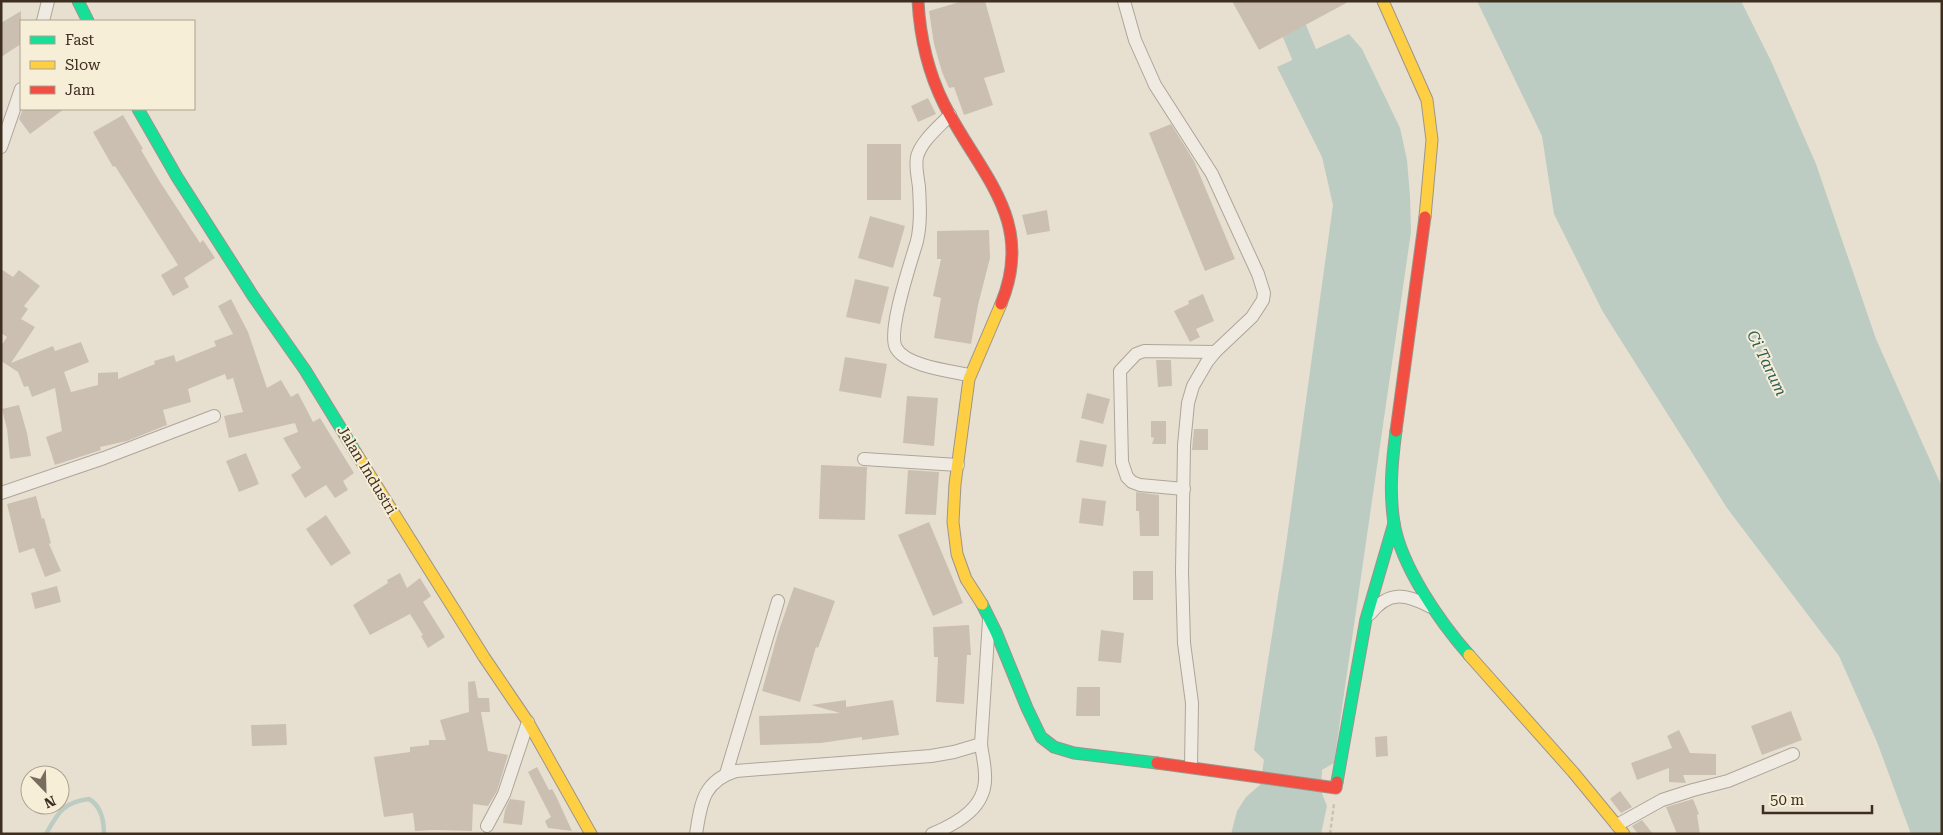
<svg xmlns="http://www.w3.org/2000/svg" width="1943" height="835" font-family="'Roboto Serif',serif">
<rect width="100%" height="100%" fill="#e7e0d1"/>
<!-- water -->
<g fill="#bcccc2">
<polygon points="1477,1 1741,1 1771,61 1816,164 1876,339 1942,487 1942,834 1911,834 1877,742 1839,656 1727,508 1603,312 1554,214 1542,136"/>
<polygon points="1349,34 1362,49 1400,128 1407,160 1410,196 1411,232 1334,763 1322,770 1321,791 1327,806 1321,834 1231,834 1237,811 1246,797 1260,785 1264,760 1254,750 1285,552 1333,205 1322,157 1277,67"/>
</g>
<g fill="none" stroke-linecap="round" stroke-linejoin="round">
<!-- stream -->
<path stroke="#bcccc2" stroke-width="4.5" d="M46,834C58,813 63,802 89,799C101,806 104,821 104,834"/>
<!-- river -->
<polyline stroke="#bcccc2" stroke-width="26" points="1282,1 1318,88"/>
</g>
<!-- building -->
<g fill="#cbbfb2">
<polygon points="963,1 985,1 1005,72 984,78 993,105 964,115 954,87 949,88 942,72 934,44 929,11"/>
<polygon points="1232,1 1350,1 1259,50"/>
<polygon points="21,11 21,44 1,57 1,23"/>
<polygon points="928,98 936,114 918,122 911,106"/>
<polygon points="23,109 64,109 30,134 19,119"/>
<polygon points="123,115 143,149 141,150 160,182 200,243 203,240 215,258 184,278 189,287 173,296 161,275 178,265 115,166 113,167 93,132"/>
<polygon points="1171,124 1194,161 1235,259 1205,271 1149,133"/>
<rect x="867" y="144" width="34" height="56"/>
<polygon points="1047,210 1050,231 1027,235 1022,215"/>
<polygon points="870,216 905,226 893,268 858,258"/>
<polygon points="989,230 990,258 978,305 971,344 934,338 941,298 933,296 941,259 937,259 937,231"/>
<polygon points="1,269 13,277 19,270 40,286 24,306 28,309 21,319 35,327 11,363 53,346 55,351 81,342 89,362 64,372 71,392 98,385 98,373 118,372 118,379 155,364 154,361 174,355 176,362 216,346 214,341 233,334 218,306 231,299 248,332 267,388 281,380 291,397 298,393 313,422 320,418 354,473 343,481 348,490 335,498 326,485 305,498 291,475 301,468 283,438 298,432 295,423 229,438 224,416 243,412 233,378 227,380 225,374 188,389 191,402 163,410 167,425 127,441 100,447 101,450 55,465 46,437 62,431 55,388 32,397 28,386 24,387 18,372 1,361 1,346 7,337 1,333"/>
<polygon points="855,279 889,287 880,324 846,317"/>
<polygon points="1203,294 1214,321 1196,329 1200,337 1190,342 1174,311 1189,304 1188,301"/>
<polygon points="845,357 887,364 881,398 839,391"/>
<polygon points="1156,360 1171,360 1172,386 1158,387"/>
<polygon points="1087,393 1110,399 1103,424 1081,418"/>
<polygon points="907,396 938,398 934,446 903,443"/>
<polygon points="19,405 27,433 31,456 10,459 7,429 2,409"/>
<polygon points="1151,421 1166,421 1166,444 1152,444 1154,438 1151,437"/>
<polygon points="1194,429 1208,429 1208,450 1192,450"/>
<polygon points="1080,440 1107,445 1103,467 1076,462"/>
<polygon points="246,453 259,484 239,492 226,461"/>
<polygon points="821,465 867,467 865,520 819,519"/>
<polygon points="908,470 939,472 936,515 905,514"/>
<polygon points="1136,492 1159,495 1159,536 1140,536 1139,511 1136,511"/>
<polygon points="36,496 42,519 44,518 51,543 49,544 61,571 45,577 34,548 19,553 7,504"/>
<polygon points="1082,498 1106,501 1103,526 1079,523"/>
<polygon points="326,515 351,553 331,566 306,529"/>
<polygon points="929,522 963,603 933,616 898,535"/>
<rect x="1133" y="571" width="20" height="29"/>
<polygon points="400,573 407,588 420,578 431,596 423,602 445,637 428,648 421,636 423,635 410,614 370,635 353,605 388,583 387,580"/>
<polygon points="57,586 61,602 35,609 31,593"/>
<polygon points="794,587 835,601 818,648 816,647 800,702 762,691 778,633"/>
<polygon points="969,625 971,655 967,655 964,704 936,702 938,657 934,657 933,627"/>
<polygon points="1101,630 1124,633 1121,663 1098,661"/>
<polygon points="475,681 478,698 489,698 490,712 481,712 488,751 508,755 497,791 488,806 473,804 472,831 433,830 415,831 413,813 384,817 374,757 410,752 410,747 429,745 429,740 446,740 440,720 469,712 468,682"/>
<polygon points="1077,687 1100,687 1100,716 1076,716"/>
<polygon points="846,700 846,707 893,700 899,735 862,740 862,737 821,743 760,745 759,716 840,713 811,705"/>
<polygon points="1791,711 1802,740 1762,755 1751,726"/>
<polygon points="286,724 287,745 252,746 251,725"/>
<polygon points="1679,730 1690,753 1716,754 1716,775 1683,775 1686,783 1669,782 1669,768 1637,780 1631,763 1672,748 1667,736"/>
<polygon points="1387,736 1388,756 1376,757 1375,737"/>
<polygon points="537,767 549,790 552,789 556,796 572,831 548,828 545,821 551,817 528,772"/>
<polygon points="1620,791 1632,807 1621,813 1610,799"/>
<polygon points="510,799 525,801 522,825 503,823 505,810"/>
<polygon points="1693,799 1699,814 1697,815 1700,834 1677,834 1666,807"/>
<polygon points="1642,820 1653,834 1638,834 1632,826"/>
</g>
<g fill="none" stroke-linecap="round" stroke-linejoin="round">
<defs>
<g id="street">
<polyline points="1124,1 1135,40 1155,85 1212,174 1258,274 1264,293 1263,300 1252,317 1215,352 1207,362 1193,386 1188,403 1184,445 1182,572 1184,643 1192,703 1191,767"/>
<polyline points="43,21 48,1"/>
<path d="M950,115C939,127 921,141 917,157C915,167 918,178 919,187C920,205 921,224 917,241C911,262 887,331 896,348C906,366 950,371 969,375"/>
<polyline points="1,147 21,89"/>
<polyline points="864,459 958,465"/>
<polyline points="1184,489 1140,485 1132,482 1127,477 1122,462 1120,371 1136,354 1144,351 1215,352"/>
<polyline points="1,493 104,458 214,416"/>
<path d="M1370,614C1389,590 1406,594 1431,607"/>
<polyline points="726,774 778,601"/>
<polyline points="1617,825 1662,800 1693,790 1728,781 1793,754"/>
<polyline points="487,826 504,794 528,722"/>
<path d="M696,834C701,803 703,781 736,771L931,756L954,752L981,744L989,620"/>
<path d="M932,834C958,823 987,807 985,775C985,764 982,754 981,744"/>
</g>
<g id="fast">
<polyline points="78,1 88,21"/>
<polyline points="138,109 177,177 253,296 305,370 356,453"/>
<path d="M1396,431C1392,461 1389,492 1394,523C1401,566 1440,622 1469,655"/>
<polyline points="982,604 996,632 1027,708 1041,737 1054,747 1074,753 1157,763"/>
<polyline points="1337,782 1366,619 1394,523"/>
</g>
<g id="slow">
<polyline points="1383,1 1427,100 1432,140 1425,217"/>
<polyline points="356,453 484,657 528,722 591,834"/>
<polyline points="982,604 966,579 957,554 953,522 955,484 969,379 1001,304"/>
<polyline points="1469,655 1573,772 1624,834"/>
</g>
<g id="jam">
<path d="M918,1C920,37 928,72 944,104C980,175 1036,219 1001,304"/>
<polyline points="1396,431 1425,217"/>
<polyline points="1157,763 1336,788 1337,782"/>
</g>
</defs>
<!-- street casing -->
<use href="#street" stroke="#ada599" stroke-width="14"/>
<!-- fast casing -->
<use href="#fast" stroke="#9c958a" stroke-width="13"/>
<!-- slow casing -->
<use href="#slow" stroke="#9c958a" stroke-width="13"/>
<!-- jam casing -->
<use href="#jam" stroke="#9c958a" stroke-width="13"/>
<!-- path -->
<polyline stroke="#c8c2b9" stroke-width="2.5" stroke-dasharray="4 2.5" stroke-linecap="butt" points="1330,834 1334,804"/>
<!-- street -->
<use href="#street" stroke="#efebe3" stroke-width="12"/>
<!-- fast -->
<use href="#fast" stroke="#16e098" stroke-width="11"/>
<!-- slow -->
<use href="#slow" stroke="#ffcf43" stroke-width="11"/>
<!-- jam -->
<use href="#jam" stroke="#f24e42" stroke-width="11"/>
</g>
<g text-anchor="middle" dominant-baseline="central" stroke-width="4" stroke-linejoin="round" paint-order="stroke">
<!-- street labels -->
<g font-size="15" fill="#3d2e20" stroke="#f7eed8">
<text transform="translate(367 470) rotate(59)">Jalan Industri</text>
</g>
<!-- water labels -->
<g font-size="16" font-style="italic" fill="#2f5d5a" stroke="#f7eed8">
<text transform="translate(1767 363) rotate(64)">Ci Tarum</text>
</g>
</g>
<!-- border -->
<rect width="1943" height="835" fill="none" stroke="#3d2e20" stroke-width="5"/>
<!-- legend -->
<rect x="20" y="20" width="175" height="90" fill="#f7eed8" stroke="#ada18e"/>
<rect x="30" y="36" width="25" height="8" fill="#16e098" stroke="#ada18e"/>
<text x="65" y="45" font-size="15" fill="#3d2e20">Fast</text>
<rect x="30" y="61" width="25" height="8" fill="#ffcf43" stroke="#ada18e"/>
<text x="65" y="70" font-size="15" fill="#3d2e20">Slow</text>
<rect x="30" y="86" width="25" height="8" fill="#f24e42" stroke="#ada18e"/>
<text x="65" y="95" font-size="15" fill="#3d2e20">Jam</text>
<!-- north arrow -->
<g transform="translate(45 790) rotate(157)"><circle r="24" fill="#f7eed8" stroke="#ada18e"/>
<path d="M0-4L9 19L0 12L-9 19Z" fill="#786c5e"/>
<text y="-8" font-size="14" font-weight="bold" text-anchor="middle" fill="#3d2e20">N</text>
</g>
<!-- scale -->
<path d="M1763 805v8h109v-8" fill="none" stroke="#3d2e20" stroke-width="2.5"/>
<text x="1770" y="805" font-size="15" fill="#3d2e20" stroke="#f7eed8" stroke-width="4" paint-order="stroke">50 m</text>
</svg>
